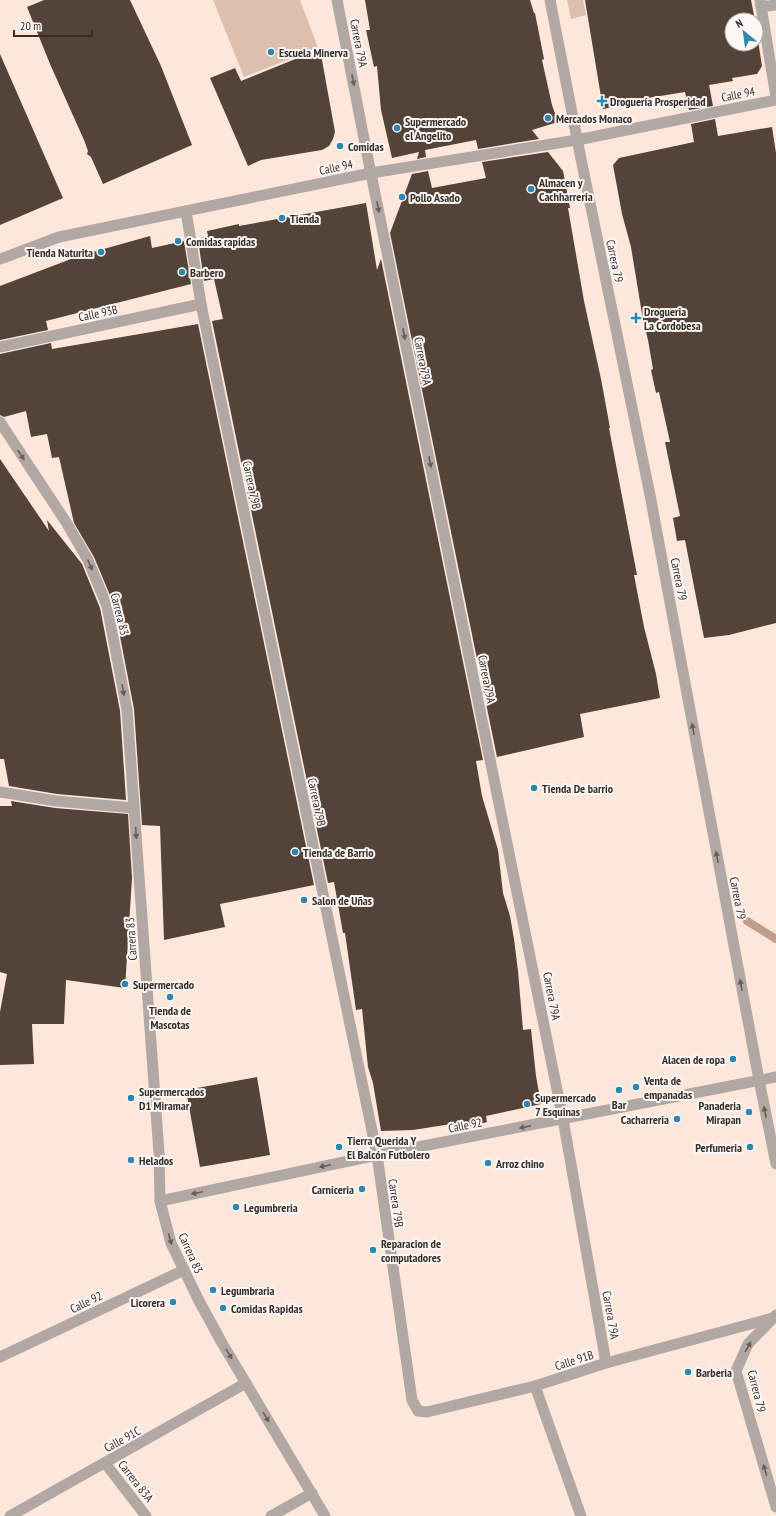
<svg xmlns="http://www.w3.org/2000/svg" width="776" height="1516" font-family="'PT Sans Narrow',sans-serif">
<rect width="100%" height="100%" fill="#fde7db"/>
<!-- green -->
<g fill="#ddbfae">
<polygon points="213,0 300,0 318,48 244,77"/>
<polygon points="567,0 583,0 586,15 571,19"/>
</g>
<g fill="none" stroke-linecap="round" stroke-linejoin="round">
<!-- stream -->
<polyline stroke="#c09e89" stroke-width="8" points="747,921 776,939"/>
</g>
<!-- building -->
<g fill="#544339">
<polygon points="44,0 130,0 161,66 192,145 103,184 91,157 87,154 88,151 84,140 50,64 27,7"/>
<polygon points="365,0 530,0 534,13 535,13 544,59 542,60 552,105 558,122 532,130 539,139 478,149 476,140 425,150 426,157 417,159 419,152 392,158 381,110 377,66 374,67 366,30 370,30"/>
<polygon points="585,0 751,0 755,20 732,20 732,44 756,44 756,28 762,66 757,74 732,78 733,81 709,85 713,106 689,110 685,92 635,100 636,102 603,109"/>
<polygon points="320,49 335,132 333,139 329,146 322,150 261,160 248,166 210,78 235,68 241,81"/>
<polygon points="0,54 63,198 0,225"/>
<polygon points="715,119 718,136 772,127 776,153 776,623 729,635 704,638 685,540 677,541 673,518 680,516 665,442 670,442 659,392 656,393 651,370 653,369 648,340 643,320 631,247 622,214 613,165 619,158 694,142 691,124"/>
<polygon points="548,152 563,171 570,208 568,208 584,301 601,379 610,428 609,428 637,575 634,575 644,627 656,674 660,698 580,714 584,737 497,757 390,233 412,174 428,171 432,188 486,178 482,162"/>
<polygon points="366,203 377,270 381,259 483,760 476,761 482,796 498,850 503,893 510,916 514,939 518,971 523,1030 531,1029 536,1076 541,1104 486,1116 487,1122 465,1128 464,1122 413,1130 381,1131 373,1083 368,1067 362,1009 356,1010 345,933 343,933 334,882 328,883 212,321 223,319 214,279 204,281 198,239 208,236 207,231 239,224 239,226"/>
<polygon points="150,236 152,248 184,241 191,284 46,321 48,330 0,340 0,286 92,251 93,252"/>
<polygon points="198,324 314,885 220,904 225,927 164,940 160,826 142,825 134,709 114,605 94,557 74,523 59,457 52,458 47,434 31,437 26,411 4,417 0,415 0,354 51,343 52,349"/>
<polygon points="0,459 49,531 47,520 82,564 100,608 120,711 126,800 57,794 9,786 4,759 0,759"/>
<polygon points="11,801 55,808 128,814 132,878 125,988 66,980 64,1024 32,1024 34,1064 0,1065 0,1012 7,974 0,972 0,806 12,806"/>
<polygon points="257,1077 270,1155 200,1167 186,1090"/>
</g>
<g fill="none" stroke-linecap="round" stroke-linejoin="round">
<!-- minor -->
<g stroke="#b1a8a3" stroke-width="11">
<polyline points="337,0 367,154 563,1119 606,1363"/>
<polyline points="760,0 776,97"/>
<polyline points="761,7 776,5"/>
<polyline points="186,211 201,304 377,1155 412,1400 418,1411 427,1412 535,1386 606,1363 773,1318"/>
<polyline points="0,347 201,304"/>
<polyline points="0,792 56,801 134,808"/>
<polyline points="0,1357 184,1270"/>
<polyline points="535,1386 581,1516"/>
<polyline points="105,1463 146,1516"/>
<polyline points="10,1516 246,1383"/>
<polyline points="271,1516 312,1493"/>
</g>
<!-- tertiary -->
<g stroke="#b1a8a3" stroke-width="11">
<polyline points="550,0 580,154 650,495 759,1080 776,1164"/>
<polyline points="0,259 59,237 371,173 577,140 776,100"/>
<polyline points="0,422 66,522 88,560 107,606 127,710 159,1153 160,1201 171,1243 198,1299 222,1343 325,1516"/>
<polyline points="160,1201 377,1155 776,1077"/>
<polyline points="776,1315 748,1344 736,1371 776,1507"/>
</g>
</g>
<!-- one-way arrows -->
<defs><path id="oneway-solid" d="M-6-.8H1V-3.2L6.5 0L1 3.2V.8H-6Z"/></defs>
<g fill="#675e59">
<use href="#oneway-solid" transform="translate(353 80) rotate(79)"/>
<use href="#oneway-solid" transform="translate(378 207) rotate(79)"/>
<use href="#oneway-solid" transform="translate(404 334) rotate(79)"/>
<use href="#oneway-solid" transform="translate(21 455) rotate(56)"/>
<use href="#oneway-solid" transform="translate(430 462) rotate(79)"/>
<use href="#oneway-solid" transform="translate(90 565) rotate(67)"/>
<use href="#oneway-solid" transform="translate(123 690) rotate(80)"/>
<use href="#oneway-solid" transform="translate(693 729) rotate(-101)"/>
<use href="#oneway-solid" transform="translate(136 833) rotate(86)"/>
<use href="#oneway-solid" transform="translate(717 857) rotate(-101)"/>
<use href="#oneway-solid" transform="translate(741 985) rotate(-101)"/>
<use href="#oneway-solid" transform="translate(765 1112) rotate(-102)"/>
<use href="#oneway-solid" transform="translate(525 1127) rotate(169)"/>
<use href="#oneway-solid" transform="translate(325 1166) rotate(168)"/>
<use href="#oneway-solid" transform="translate(197 1193) rotate(168)"/>
<use href="#oneway-solid" transform="translate(170 1239) rotate(74)"/>
<use href="#oneway-solid" transform="translate(748 1347) rotate(-60)"/>
<use href="#oneway-solid" transform="translate(229 1354) rotate(59)"/>
<use href="#oneway-solid" transform="translate(266 1417) rotate(59)"/>
<use href="#oneway-solid" transform="translate(765 1470) rotate(-106)"/>
</g>
<!-- markers -->
<g fill="#2888b3" stroke="#fdf8f6" stroke-width="1.5">
<circle cx="271" cy="52" r="4"/>
<path d="M600 95h4v4h4v4h-4v4h-4v-4h-4v-4h4z"/>
<circle cx="548" cy="118" r="4"/>
<circle cx="397" cy="128" r="4"/>
<circle cx="340" cy="146" r="4"/>
<circle cx="531" cy="189" r="4"/>
<circle cx="402" cy="197" r="4"/>
<circle cx="282" cy="218" r="4"/>
<circle cx="178" cy="241" r="4"/>
<circle cx="101" cy="252" r="4"/>
<circle cx="182" cy="272" r="4"/>
<path d="M634 312h4v4h4v4h-4v4h-4v-4h-4v-4h4z"/>
<circle cx="534" cy="788" r="4"/>
<circle cx="295" cy="852" r="4"/>
<circle cx="304" cy="900" r="4"/>
<circle cx="125" cy="984" r="4"/>
<circle cx="170" cy="997" r="4"/>
<circle cx="733" cy="1059" r="4"/>
<circle cx="636" cy="1087" r="4"/>
<circle cx="619" cy="1090" r="4"/>
<circle cx="131" cy="1098" r="4"/>
<circle cx="527" cy="1104" r="4"/>
<circle cx="749" cy="1112" r="4"/>
<circle cx="677" cy="1119" r="4"/>
<circle cx="339" cy="1147" r="4"/>
<circle cx="750" cy="1147" r="4"/>
<circle cx="131" cy="1160" r="4"/>
<circle cx="488" cy="1163" r="4"/>
<circle cx="362" cy="1189" r="4"/>
<circle cx="236" cy="1207" r="4"/>
<circle cx="373" cy="1250" r="4"/>
<circle cx="213" cy="1290" r="4"/>
<circle cx="173" cy="1302" r="4"/>
<circle cx="223" cy="1308" r="4"/>
<circle cx="688" cy="1372" r="4"/>
</g>
<g text-anchor="middle" dominant-baseline="central" stroke-width="4" stroke-linejoin="round" paint-order="stroke">
<!-- street labels -->
<g font-size="12" fill="#352d28" stroke="#fdf8f6">
<text transform="translate(359 43) rotate(79)">Carrera 79A</text>
<text transform="translate(738 94) rotate(-11)">Calle 94</text>
<text transform="translate(336 167) rotate(-12)">Calle 94</text>
<text transform="translate(615 261) rotate(78)">Carrera 79</text>
<text transform="translate(98 313) rotate(-12)">Calle 93B</text>
<text transform="translate(423 361) rotate(79)">Carrera 79A</text>
<text transform="translate(252 485) rotate(78)">Carrera 79B</text>
<text transform="translate(679 579) rotate(79)">Carrera 79</text>
<text transform="translate(120 614) rotate(76)">Carrera 83</text>
<text transform="translate(487 679) rotate(79)">Carrera 79A</text>
<text transform="translate(317 802) rotate(78)">Carrera 79B</text>
<text transform="translate(738 898) rotate(79)">Carrera 79</text>
<text transform="translate(131 939) rotate(-94)">Carrera 83</text>
<text transform="translate(552 996) rotate(79)">Carrera 79A</text>
<text transform="translate(465 1125) rotate(-11)">Calle 92</text>
<text transform="translate(396 1203) rotate(82)">Carrera 79B</text>
<text transform="translate(191 1253) rotate(66)">Carrera 83</text>
<text transform="translate(86 1302) rotate(-26)">Calle 92</text>
<text transform="translate(611 1315) rotate(80)">Carrera 79A</text>
<text transform="translate(574 1360) rotate(-18)">Calle 91B</text>
<text transform="translate(757 1391) rotate(76)">Carrera 79</text>
<text transform="translate(122 1439) rotate(-29)">Calle 91C</text>
<text transform="translate(136 1481) rotate(52)">Carrera 83A</text>
</g>
<!-- poi labels -->
<g font-size="12" font-weight="bold" fill="#352d28" stroke="#fdf8f6" text-anchor="start">
<text x="279" y="52">Escuela Minerva</text>
<text x="610" y="101">Droguería Prosperidad</text>
<text x="556" y="118">Mercados Monaco</text>
<text x="405" y="121">Supermercado<tspan x="405" dy="14">el Angelito</tspan></text>
<text x="348" y="146">Comidas</text>
<text x="539" y="182">Almacen y<tspan x="539" dy="14">Cachharreria</tspan></text>
<text x="410" y="197">Pollo Asado</text>
<text x="290" y="218">Tienda</text>
<text x="186" y="241">Comidas rapidas</text>
<text x="93" y="252" text-anchor="end">Tienda Naturita</text>
<text x="190" y="272">Barbero</text>
<text x="644" y="311">Drogueria<tspan x="644" dy="14">La Cordobesa</tspan></text>
<text x="542" y="788">Tienda De barrio</text>
<text x="303" y="852">Tienda de Barrio</text>
<text x="312" y="900">Salon de Uñas</text>
<text x="133" y="984">Supermercado</text>
<text x="170" y="1010" text-anchor="middle">Tienda de<tspan x="170" dy="14">Mascotas</tspan></text>
<text x="725" y="1059" text-anchor="end">Alacen de ropa</text>
<text x="644" y="1080">Venta de<tspan x="644" dy="14">empanadas</tspan></text>
<text x="139" y="1091">Supermercados<tspan x="139" dy="14">D1 Miramar</tspan></text>
<text x="535" y="1097">Supermercado<tspan x="535" dy="14">7 Esquinas</tspan></text>
<text x="619" y="1104" text-anchor="middle">Bar</text>
<text x="741" y="1105" text-anchor="end">Panaderia<tspan x="741" dy="14">Mirapan</tspan></text>
<text x="669" y="1119" text-anchor="end">Cacharreria</text>
<text x="347" y="1140">Tierra Querida Y<tspan x="347" dy="14">El Balcón Futbolero</tspan></text>
<text x="742" y="1147" text-anchor="end">Perfumeria</text>
<text x="139" y="1160">Helados</text>
<text x="496" y="1163">Arroz chino</text>
<text x="354" y="1189" text-anchor="end">Carniceria</text>
<text x="244" y="1207">Legumbreria</text>
<text x="381" y="1243">Reparacion de<tspan x="381" dy="14">computadores</tspan></text>
<text x="221" y="1290">Legumbraria</text>
<text x="165" y="1302" text-anchor="end">Licorera</text>
<text x="231" y="1308">Comidas Rapidas</text>
<text x="696" y="1372">Barberia</text>
</g>
</g>
<!-- north arrow -->
<g transform="translate(744 32) rotate(331)"><circle r="19" fill="#fdf8f6" stroke="#ada7a4"/>
<path d="M0-3L7 15L0 10L-7 15Z" fill="#2888b3"/>
<text y="-6" font-size="11" font-weight="bold" text-anchor="middle" fill="#352d28">N</text>
</g>
<!-- scale -->
<path d="M14 30v6h78v-6" fill="none" stroke="#352d28" stroke-width="2"/>
<text x="20" y="30" font-size="12" fill="#352d28" stroke="#fdf8f6" stroke-width="3" paint-order="stroke">20 m</text>
</svg>
